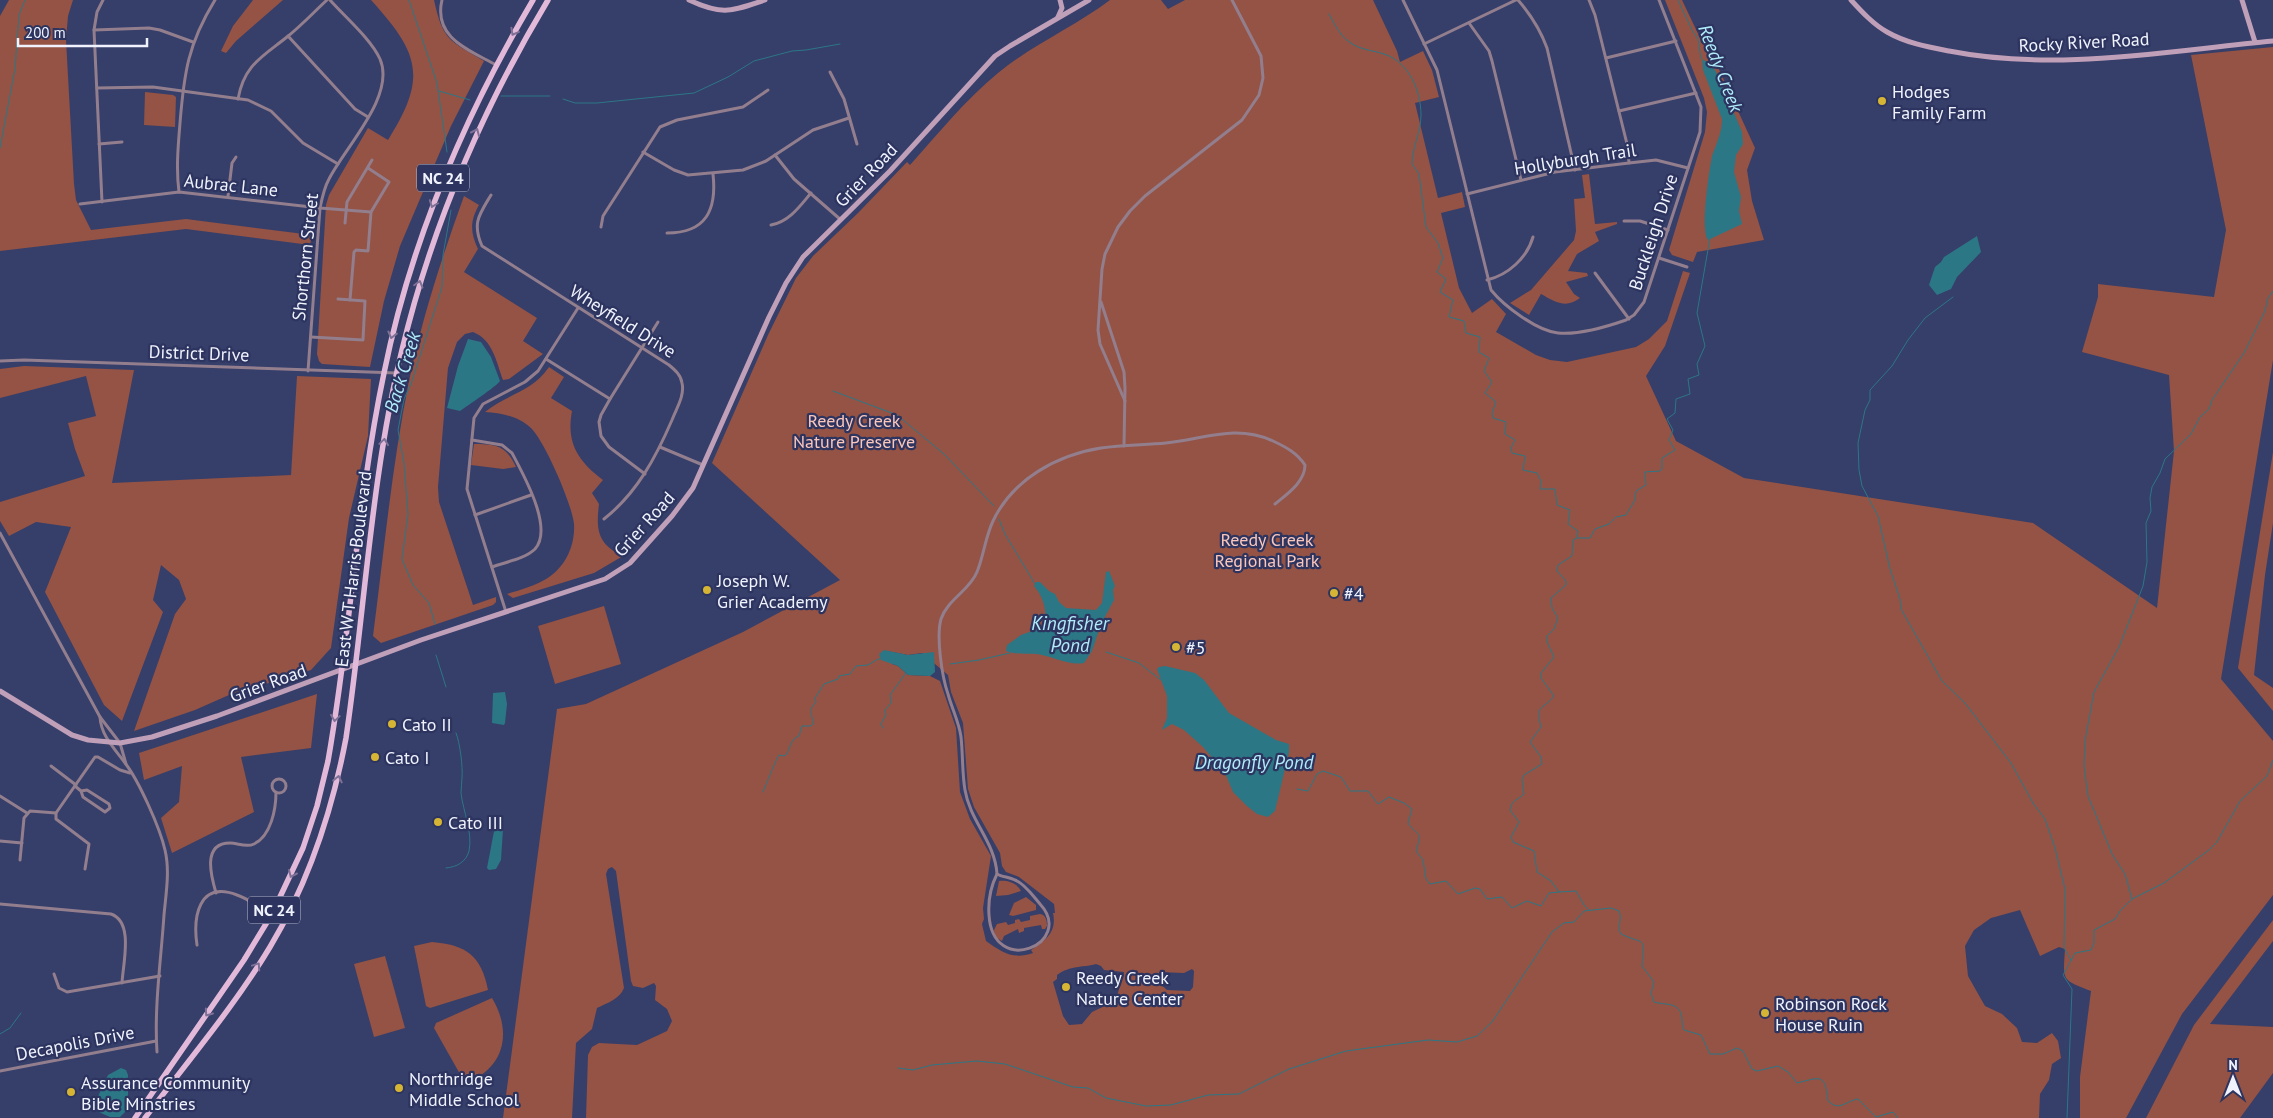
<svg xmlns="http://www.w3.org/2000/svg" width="2273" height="1118" font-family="'PT Sans',sans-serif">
<rect width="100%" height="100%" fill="#363e6a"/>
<!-- green -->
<g fill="#945344" fill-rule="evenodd">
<polygon points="9,0 73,0 68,16 66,40 74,184 76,200 91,230 186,219 312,235 310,245 186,229 0,251 0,16"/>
<polygon points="253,0 283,0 236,41 226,53 221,51 233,26"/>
<path d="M371,0H434C443,41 449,40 484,61L451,126L400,246L384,301L370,367L322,364L319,361L317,354L326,205L329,195L368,128L388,140C428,77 419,53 371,0Z"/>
<path d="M1110,0H1161L1168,9L1185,0H1373L1397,51L1400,62L1423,51L1432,70L1439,97L1415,103L1438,198L1462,192L1465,207L1441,213L1459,288L1472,313L1492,299L1506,314L1496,332L1536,355L1550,360L1567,362L1636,347L1649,339L1667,321L1683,271L1690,273L1665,346L1646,376L1676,441L1744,478L2033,523L2157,608L2174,451L2169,375L2082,352L2098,297V284L2214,297L2226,230L2191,55L2273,47V360L2221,679L2273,741V895L2182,1014L2126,1118H2080V1077L2091,991C2061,979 2063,981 2065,949L2059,947L2040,956L2020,910L1991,918L1974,930L1965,946L1968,976L1985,1006L2002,1014L2017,1028L2022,1042L2037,1043L2052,1033L2058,1041L2061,1058L2052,1064L2049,1080L2040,1094L2039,1118H586L588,1055L592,1047L599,1043L637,1045L667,1031L672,1021L667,1009L655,1000L656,986L654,983L643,988L633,986L631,981L616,871L612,867L608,869L606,874L624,988C620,999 607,1003 597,1008L592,1029L576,1043L572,1118H503L557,709L586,704L743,632L840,580L712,463L768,335L796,278L813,256L858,213L907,162L910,165C938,134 965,100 998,73C1032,45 1074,27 1110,0ZM887,651L908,655L922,653L948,675L951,692L963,723L968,789L974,807L1000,853L1002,866L1006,872L1019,877L1054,904L1055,913H1053C1057,932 1046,940 1031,950L1033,953C1012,960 1002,952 986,941L982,924L984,919L983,908L991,856L970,819L960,792L956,728L940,681L930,676L908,675L898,666L892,664ZM1096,964L1101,966L1104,970L1124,972L1117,996L1113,1002L1092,1012L1082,1024L1069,1025L1063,1016L1053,982L1057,979V975C1071,965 1081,968 1096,964ZM1192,969L1194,971L1193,987L1190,991L1167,990L1159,983V972L1184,973Z"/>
<polygon points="1665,0 1682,0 1702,42 1706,41 1755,148 1747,170 1752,201 1764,240 1697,252 1693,262 1672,255 1669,250 1705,132 1707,112 1704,98"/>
<polygon points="145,92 173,95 176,97 175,127 144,125"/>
<path d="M1589,174L1595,224L1617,222V224L1595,232L1599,241L1577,254L1568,271L1587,273L1588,276L1566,282L1574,294L1580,298C1566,309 1555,302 1541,294L1529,315L1510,303L1531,290L1574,240L1576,231L1574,199L1585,198L1582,175Z"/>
<path d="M464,196L479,205C470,221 470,232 478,249L464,272L537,318L523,341L543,354L509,379L503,380C496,361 493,340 473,332L465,334L457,342L448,368L438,487L439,502L473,605L496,597V602L493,605L381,643L373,636C384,551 392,465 409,381C422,318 442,257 464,196Z"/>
<polygon points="24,366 134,370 112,483 291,475 297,376 371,379 368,436 349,518 331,648 311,670 229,695 195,710 134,731 175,614 186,599 179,580 161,565 153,600 163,612 122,721 104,705 45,592 71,527 36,522 9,536 0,521 0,502 85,476 75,449 68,423 96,416 86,376 0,398 0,369"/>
<path d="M549,367L564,377L551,398L572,411C566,443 578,461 603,480L592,493L599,504C596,529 597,544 623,556L594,573L513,598L507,594C526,588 547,583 560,567C570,556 575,539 574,524C572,504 545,442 531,428C518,416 501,413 485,412C507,394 532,392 549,367Z"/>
<path d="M474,444C497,444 506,446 516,467L503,469L471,465Z"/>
<polygon points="2273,452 2273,523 2265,575 2254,675 2273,688 2273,711 2238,668"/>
<polygon points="604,606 621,664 555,684 538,626"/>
<polygon points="317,694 311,748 241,757 254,812 172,853 161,818 179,802 182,766 144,780 139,753"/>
<path d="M999,881C1007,880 1017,883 1021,891L1008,895L996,896Z"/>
<polygon points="1026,897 1036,905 1036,910 1013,916 1009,915 1014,903"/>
<path d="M1040,914C1046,915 1047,920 1047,926L1045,929H1042L1041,925L1024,928V931L1019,933L1018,929L1004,936L1002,941L995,937L994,930L997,924L1006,922L1008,925L1015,923V920L1019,919L1021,922L1030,920V916Z"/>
<polygon points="2273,920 2273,941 2210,1024 2273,1027 2273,1073 2240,1118 2146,1118 2194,1025"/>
<path d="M432,942C466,945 481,955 488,990L430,1008L426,1006L414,946Z"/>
<polygon points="385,956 405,1028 374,1037 354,964"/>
<path d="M492,998C513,1033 504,1069 465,1083L434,1028L436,1023Z"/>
</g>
<!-- water -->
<g fill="#2c7786">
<path d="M1702,59L1712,65L1720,79L1742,132L1743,144L1736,155L1734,172L1741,197L1739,211L1742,224L1708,240C1700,229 1709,172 1712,156C1716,144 1722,133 1722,119L1703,70Z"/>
<polygon points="1977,236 1981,252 1957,277 1951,289 1937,295 1929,285 1935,267 1941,262 1944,257"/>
<path d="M468,339L481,342L491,357L500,381C497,386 467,406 460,411L447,408L458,366Z"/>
<path d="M1109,571L1115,586L1113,590L1114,600L1101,624L1092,651L1084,663C1069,666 1052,656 1037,654C1025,653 1016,655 1006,651L1007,645L1021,635L1043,627C1049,614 1043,596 1034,586L1036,582H1040L1049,591L1055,594L1059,602L1066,608L1096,610L1102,603L1106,572Z"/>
<polygon points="884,650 908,655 934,652 935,672 930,676 908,675 898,666 881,660 879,654"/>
<polygon points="1165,666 1195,673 1204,680 1229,713 1276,740 1289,744 1289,752 1275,811 1268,817 1257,814 1247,806 1233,792 1225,773 1203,747 1184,730 1172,724 1162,730 1167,718 1167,696 1157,669 1159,667"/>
<polygon points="505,692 507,704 505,723 504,725 492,723 493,693"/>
<polygon points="497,825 502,826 503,829 501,860 496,869 489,870 487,868 495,826"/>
<polygon points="121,1068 126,1070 128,1075 128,1109 120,1117 110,1117 94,1110 94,1105 108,1075"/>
</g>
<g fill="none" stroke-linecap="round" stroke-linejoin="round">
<!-- stream -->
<g stroke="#2c7786" stroke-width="1">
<polyline points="409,0 437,83 447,152"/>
<polyline points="1678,0 1692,30 1698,39 1701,59"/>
<path d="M1329,14C1334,23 1339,34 1348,41C1359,50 1372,50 1384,54C1409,62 1421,91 1421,115C1421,132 1412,148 1412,164L1419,174L1426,227L1438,243L1443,258L1437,272L1446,279L1440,292L1453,300L1449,317L1464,321L1466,333L1480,337L1479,352L1489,358L1484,371L1492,382L1485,393L1496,402L1492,413L1493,418L1506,422L1505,434L1515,440L1511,448L1512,453L1525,456L1523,470L1537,473L1541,481L1540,489H1555L1557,505L1570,510L1568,524L1578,531L1577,537"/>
<polyline points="439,91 470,100"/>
<polyline points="501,96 550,96"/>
<polyline points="563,99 575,103 597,103 694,93 728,77 754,61 792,51 806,50 840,44"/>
<polyline points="0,148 15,69 19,15 25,0"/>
<polyline points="1953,297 1925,318 1908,340 1892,366 1870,390 1870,400 1865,410 1858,443 1859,470 1862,486 1878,516 1890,569 1900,599 1901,609 1942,681 1965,703 2011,763 2033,803 2045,819 2055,848 2065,889 2064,948 2071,960"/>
<polyline points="833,391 897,415 944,454 994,506"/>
<polyline points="999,519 1005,534 1035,584"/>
<polyline points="435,624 429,603 413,585 402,559 408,514 404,463 398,430 404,399 411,384 442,287 443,255 451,210"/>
<polyline points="1106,652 1139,663 1161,680"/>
<polyline points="436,655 446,687"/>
<polyline points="950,664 979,660 1010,653"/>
<polyline points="883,728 881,724 886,715 885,710 891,703 890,695 906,673"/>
<path d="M1297,789L1308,791L1317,774L1323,771L1341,777L1350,791H1368L1378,804L1389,797L1404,803L1412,809L1408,823C1418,838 1423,829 1416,851L1423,860L1426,879L1430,884L1446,881L1458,894L1475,888L1480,889L1487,899L1502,897L1512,908L1527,901L1541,906L1549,893L1559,892"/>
<path d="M763,792C765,787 777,757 779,755L784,756L787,754C790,747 791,739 799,736L802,726H811L813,724C813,712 806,713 816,702L815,698L824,684L838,679L839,676L850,674L856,666L868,665L878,659H882"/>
<path d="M446,868C457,867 466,862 469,851C473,833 463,811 461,793C461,788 462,783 462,778C463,767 460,743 456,733"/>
<polyline points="2132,899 2125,874 2112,854 2088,796 2084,766 2085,741 2094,692 2119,647 2143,586 2147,562 2146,523 2151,511 2150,498 2152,487 2160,473 2165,459 2191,434 2200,417 2209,409 2212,400 2244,353 2265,311 2268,298 2273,291"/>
<path d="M1589,910L1584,905L1576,891L1559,892L1551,881L1537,872L1534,851L1513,842L1511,837L1519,822L1510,810C1511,800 1518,800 1524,794L1522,780L1524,775L1542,764L1541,757L1530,742L1541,727C1535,704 1542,711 1554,696L1541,678V673L1554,657L1547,642V636L1554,629L1558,618L1552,608L1551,598L1566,585V581L1557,571L1558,565L1572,556L1573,540L1577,538H1590L1595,529L1609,524L1616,517L1626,515L1635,500L1636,491L1646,485L1645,472L1660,471L1662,469V458L1675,450L1669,440L1673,430L1667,419L1675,413L1676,399L1690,394L1688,379L1699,375L1697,364L1705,346L1697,313L1710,238"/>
<polyline points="0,1034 10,1028 21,1013"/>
<path d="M898,1068L913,1070L932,1065L977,1061L1005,1064L1073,1087L1088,1088L1106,1098L1146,1106L1171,1105L1208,1095L1239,1094L1289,1069L1346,1051L1428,1040L1457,1042L1477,1036L1492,1022L1552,932L1564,923L1574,922L1584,911L1611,908L1619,911C1623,919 1616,927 1621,934C1646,946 1644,934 1642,966L1654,982L1651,993L1654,1002C1663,1005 1678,1002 1681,1014C1683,1020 1681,1024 1684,1030L1701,1035L1710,1054H1723L1737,1048L1743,1051L1752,1069L1757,1071L1778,1066L1788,1072L1797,1083C1821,1077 1825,1073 1828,1101C1840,1112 1845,1101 1858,1099L1876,1117L1893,1112L1898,1118"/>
<polyline points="2067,1118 2072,989 2063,975 2075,953 2091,950 2094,943 2094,930 2115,919 2120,911 2132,899 2164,883 2209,850 2217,842 2240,801 2267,776 2273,760"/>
</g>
<!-- street -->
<g stroke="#937e8e" stroke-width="3">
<path d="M442,0C433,38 469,50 496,65"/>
<path d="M1403,0L1437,70L1491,290C1504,306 1537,331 1558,333C1579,335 1606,327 1626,320L1634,315L1644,302L1700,132L1701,107L1659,0"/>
<path d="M1518,0C1531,15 1540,29 1547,48L1575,170"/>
<polyline points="1589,0 1595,15 1628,148 1629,163"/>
<polyline points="1469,23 1489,51 1492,61 1521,180"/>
<polyline points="94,30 149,28 160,30 193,42"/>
<polyline points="288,36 355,109 368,117"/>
<polyline points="1424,44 1516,0"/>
<polyline points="1606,58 1676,41"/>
<polyline points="830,72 844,99 857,144"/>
<polyline points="97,88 153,87 248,100 271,111 303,143 338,164"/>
<path d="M238,99C244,65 262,57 287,37C301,26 314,12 327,0"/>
<polyline points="1619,111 1696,93"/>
<polyline points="99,144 122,142"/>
<polyline points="643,152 674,170 688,175 743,170 766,161 813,130 849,118"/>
<polyline points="775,155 794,179 841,220"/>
<path d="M179,192C176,169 178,147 180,123C184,73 188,44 215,0"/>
<polyline points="1467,194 1555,172 1629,163 1656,160 1688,168"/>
<path d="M491,195C479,215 472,223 482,246L669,365C675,370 681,375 682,383C685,396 676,409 672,420C656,457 637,493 604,519"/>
<polyline points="228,196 232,163 236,157"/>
<polyline points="102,202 94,30 97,12 103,0"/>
<polyline points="80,204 179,192 320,208 371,212"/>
<polyline points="1624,221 1640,221 1668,230"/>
<polyline points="345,223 347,202 372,160"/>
<path d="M771,225C789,222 800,206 811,193"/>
<polyline points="601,227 603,216 660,127 677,120 743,107 768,90"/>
<path d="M667,233C706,233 717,210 713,174"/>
<polyline points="1659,258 1687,267"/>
<polyline points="1595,273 1629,319"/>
<path d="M1487,280C1508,275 1527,258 1533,237"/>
<polyline points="350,300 354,252 356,250 368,251 371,212 389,182 368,168"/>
<polyline points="1101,302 1124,372 1125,388 1124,446"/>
<polyline points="311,337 363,340 365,301 338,299"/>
<polyline points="546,359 610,399"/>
<polyline points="0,361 24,360 397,373"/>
<path d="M308,371L320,208C322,198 324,188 329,179C345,147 396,96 380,59C371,39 345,17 330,0"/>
<polyline points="1125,401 1100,344 1098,330 1102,269 1105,254 1118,227 1130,211 1145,196 1242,120 1259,95 1263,78 1261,56 1232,0"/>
<path d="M472,440L502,445L512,453C523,474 554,528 535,549C525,559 505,562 492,567"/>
<polyline points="660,447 703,465"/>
<polyline points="645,474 609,447 601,436 599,422 601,415 610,399 658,322"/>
<polyline points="475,515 531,495"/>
<polyline points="0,533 100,717 120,743 126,764"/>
<polyline points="506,612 467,489 474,418 483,404 525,382 538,371 578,308"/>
<path d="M100,717C101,736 115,749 125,763C139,781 160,828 165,850C170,871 166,893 164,915C161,960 154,1007 157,1052"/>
<polyline points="51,766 76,785"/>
<circle cx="279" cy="786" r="7"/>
<polyline points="75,786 81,791 83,797 105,812 110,808 109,804 87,790 81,791"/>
<polyline points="0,796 27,813"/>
<polyline points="56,813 56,819 89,844 85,869"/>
<polyline points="0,841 22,843"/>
<polyline points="20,860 24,818 30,811 56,813 95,757 98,757 120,770 130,773"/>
<path d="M997,874C995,842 970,821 965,790C962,773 963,755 961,737C959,722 952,709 948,694C942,677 936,637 941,619C947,600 970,590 977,572C984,555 985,538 993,521C1013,479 1057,455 1101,448C1122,445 1144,445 1166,443C1204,439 1236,424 1273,441C1286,447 1297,453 1305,465C1305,482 1287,494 1275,504"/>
<path d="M997,874C1002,877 1009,877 1015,880C1025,884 1033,896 1040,904C1076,943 993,979 989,915C988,901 991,886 997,874Z"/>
<path d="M216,893C211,876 202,843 230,843C238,843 246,848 254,844C271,836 276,809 276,792"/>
<path d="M0,904L111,914C134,922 123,963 122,983"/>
<path d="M197,945C193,918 198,880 237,895C249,899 260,908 272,914"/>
<polyline points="54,974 59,988 67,992 160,976"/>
<polyline points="0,1071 156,1041"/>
</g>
<!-- secondary -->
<g stroke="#c09fb9" stroke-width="5">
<path d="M689,0C723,16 732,11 765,0"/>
<path d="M1851,0C1862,12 1873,24 1887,32C1906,43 1928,47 1949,51C2056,72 2165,51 2273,41"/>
<polyline points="2242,0 2255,42"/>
<polyline points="1058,17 1062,8 1060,0"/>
<polyline points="0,691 72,735 88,740 120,743 152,737 217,716 421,640 605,579 630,563 672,516 693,488 769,317 786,283 803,257 890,171 995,56 1010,46 1089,0"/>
</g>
<!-- primary -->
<g stroke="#e3b9d9" stroke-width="5.5">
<path d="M135,1118L244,960L272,914L303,848L317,806L328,761C351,632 357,501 384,373C411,240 464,117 533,0"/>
<path d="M145,1118C187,1062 234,1007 270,947C309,882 332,812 346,738C365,609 371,477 402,350C432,225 482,110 548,0"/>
</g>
</g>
<!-- one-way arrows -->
<defs><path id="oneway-chevron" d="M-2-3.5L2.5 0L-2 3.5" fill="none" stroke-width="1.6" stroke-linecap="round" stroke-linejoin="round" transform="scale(1.25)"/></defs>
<g stroke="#7e7096">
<use href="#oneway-chevron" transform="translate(514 32) rotate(119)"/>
<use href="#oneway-chevron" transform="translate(476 132) rotate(-66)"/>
<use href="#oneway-chevron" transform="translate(433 204) rotate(111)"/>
<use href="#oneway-chevron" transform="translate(419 284) rotate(-74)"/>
<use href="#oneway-chevron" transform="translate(392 335) rotate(104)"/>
<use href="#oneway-chevron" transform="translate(384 442) rotate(-82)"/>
<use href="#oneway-chevron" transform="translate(335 718) rotate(98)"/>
<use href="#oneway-chevron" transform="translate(338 779) rotate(-78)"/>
<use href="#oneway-chevron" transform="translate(292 874) rotate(114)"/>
<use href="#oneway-chevron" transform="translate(257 966) rotate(-56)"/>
<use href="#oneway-chevron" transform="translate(208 1013) rotate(125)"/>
</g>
<!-- markers -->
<g fill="#d6b534" stroke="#2c345f" stroke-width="2">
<circle cx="1882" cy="101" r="5"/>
<circle cx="707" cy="590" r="5"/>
<circle cx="1334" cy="593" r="5"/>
<circle cx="1176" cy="647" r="5"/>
<circle cx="392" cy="724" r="5"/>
<circle cx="375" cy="757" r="5"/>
<circle cx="438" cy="822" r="5"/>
<circle cx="1066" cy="987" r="5"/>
<circle cx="1765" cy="1013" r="5"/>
<circle cx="399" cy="1088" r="5"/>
<circle cx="71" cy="1092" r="5"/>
</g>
<g text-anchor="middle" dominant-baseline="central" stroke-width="4.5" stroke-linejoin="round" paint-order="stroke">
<!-- shield labels -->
<g fill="#2c345f" stroke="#b5bace" stroke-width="1">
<rect x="417" y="164.5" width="52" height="27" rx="4"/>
<rect x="248" y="896.5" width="52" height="27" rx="4"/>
</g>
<g font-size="16" font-weight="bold" fill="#f0f3fe">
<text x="443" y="178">NC 24</text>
<text x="274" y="910">NC 24</text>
</g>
<!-- street labels -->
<g font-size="18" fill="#f0f3fe" stroke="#2c345f">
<text transform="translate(2084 42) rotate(-3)">Rocky River Road</text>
<text transform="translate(1575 159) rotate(-9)">Hollyburgh Trail</text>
<text transform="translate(866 175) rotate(-46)">Grier Road</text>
<text transform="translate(231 185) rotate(6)">Aubrac Lane</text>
<text transform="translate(1653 232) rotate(-72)">Buckleigh Drive</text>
<text transform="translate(305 257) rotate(-84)">Shorthorn Street</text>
<text transform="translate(623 321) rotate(32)">Wheyfield Drive</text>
<text transform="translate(199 353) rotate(2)">District Drive</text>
<text transform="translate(644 524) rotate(-48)">Grier Road</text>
<text transform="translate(353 569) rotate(-83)">East W T Harris Boulevard</text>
<text transform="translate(268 683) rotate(-20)">Grier Road</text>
<text transform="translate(75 1043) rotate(-11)">Decapolis Drive</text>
</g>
<!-- poi labels -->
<g font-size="18" fill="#f0f3fe" stroke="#2c345f" text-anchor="start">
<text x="1892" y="91">Hodges<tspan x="1892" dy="21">Family Farm</tspan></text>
<text x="717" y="580">Joseph W.<tspan x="717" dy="21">Grier Academy</tspan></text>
<text x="1344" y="593">#4</text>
<text x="1186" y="647">#5</text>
<text x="402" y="724">Cato II</text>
<text x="385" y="757">Cato I</text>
<text x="448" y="822">Cato III</text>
<text x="1076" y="977">Reedy Creek<tspan x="1076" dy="21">Nature Center</tspan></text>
<text x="1775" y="1003">Robinson Rock<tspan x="1775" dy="21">House Ruin</tspan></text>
<text x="409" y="1078">Northridge<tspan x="409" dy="21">Middle School</tspan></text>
<text x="81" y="1082">Assurance Community<tspan x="81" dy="21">Bible Minstries</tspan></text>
</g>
<!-- park labels -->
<g font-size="18" fill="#fcc7bb" stroke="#2c345f">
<text x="854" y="420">Reedy Creek<tspan x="854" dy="21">Nature Preserve</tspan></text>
<text x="1267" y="539">Reedy Creek<tspan x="1267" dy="21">Regional Park</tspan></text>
</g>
<!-- water labels -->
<g font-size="19" font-style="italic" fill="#b0ebf9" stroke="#2c345f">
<text transform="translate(1721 68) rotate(69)">Reedy Creek</text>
<text transform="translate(402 372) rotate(-73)">Back Creek</text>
<text x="1070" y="623">Kingfisher<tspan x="1070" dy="22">Pond</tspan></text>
<text x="1254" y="762">Dragonfly Pond</text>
</g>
</g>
<!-- north arrow -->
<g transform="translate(2233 1078)" stroke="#2c345f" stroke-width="4" paint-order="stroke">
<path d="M0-4L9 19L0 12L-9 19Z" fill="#f0f3fe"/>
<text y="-8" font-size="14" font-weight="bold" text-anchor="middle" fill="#f0f3fe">N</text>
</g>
<!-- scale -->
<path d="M18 38v8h129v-8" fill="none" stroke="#f0f3fe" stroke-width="2.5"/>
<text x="25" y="38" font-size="15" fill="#f0f3fe" stroke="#2c345f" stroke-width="4" paint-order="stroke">200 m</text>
</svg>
